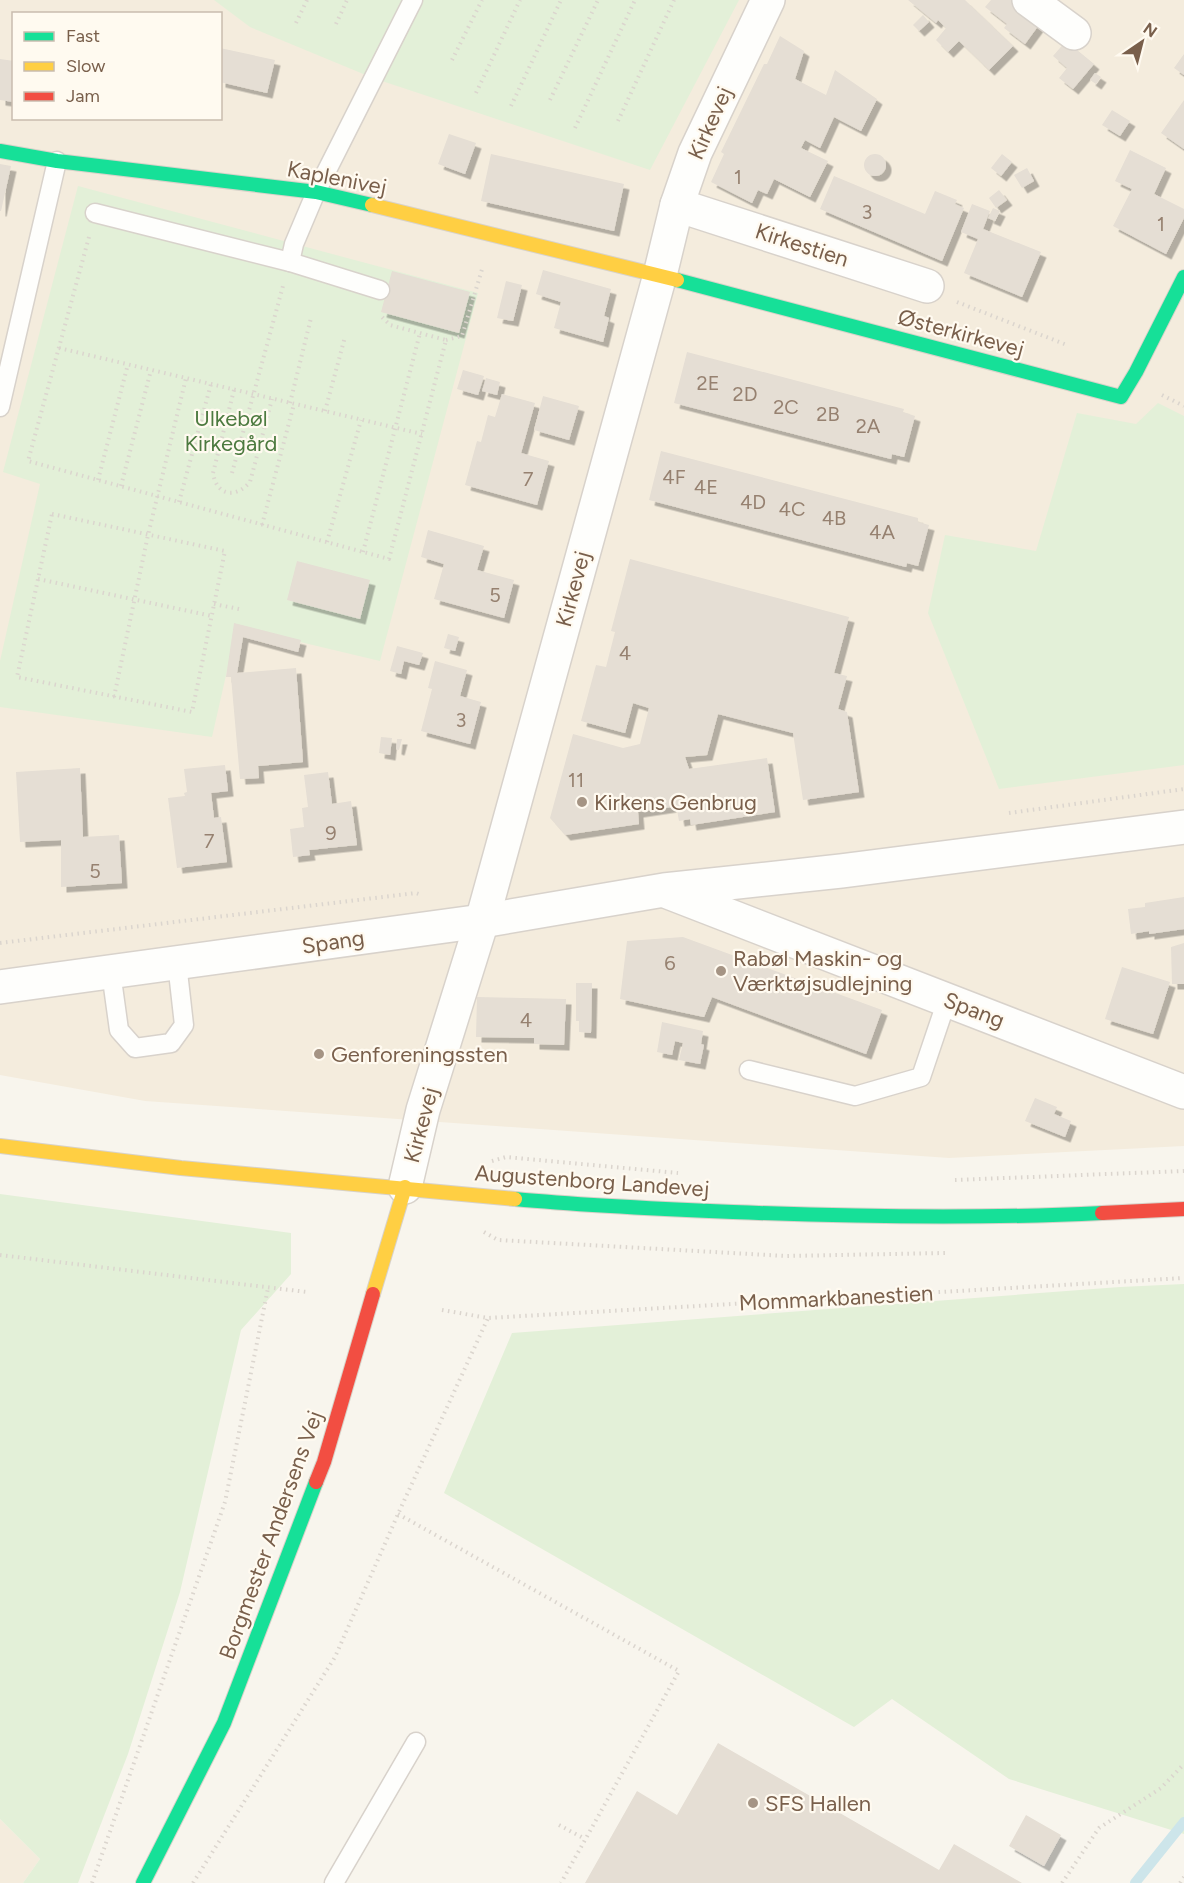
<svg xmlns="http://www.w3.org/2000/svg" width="1184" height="1883" font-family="Figtree,sans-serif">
<defs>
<filter id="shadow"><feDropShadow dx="5.5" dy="5.5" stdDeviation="0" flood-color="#0004"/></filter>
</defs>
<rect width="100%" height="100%" fill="#f8f5ed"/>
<!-- residential -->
<g fill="#f4ecdd" fill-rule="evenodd">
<path d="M0,0H1184V1146L949,1158L145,1101L0,1075ZM14,14H220V118H14Z"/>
<polygon points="0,1819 40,1859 23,1883 0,1883"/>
</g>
<!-- green -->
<g fill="#e3f0d8">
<polygon points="214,0 739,0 650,170 373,78 250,27"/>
<polygon points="78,186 478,293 380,661 237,627 212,737 0,707 0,661 40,484 3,472"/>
<polygon points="1158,403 1184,416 1184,765 999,789 928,613 945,535 1036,551 1077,413 1136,424"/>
<polygon points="0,1194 291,1233 291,1274 241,1330 180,1592 128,1754 78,1883 23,1883 40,1859 0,1819"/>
<polygon points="1184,1284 1184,1834 1009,1779 892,1699 854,1727 444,1493 512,1333 1120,1287"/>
</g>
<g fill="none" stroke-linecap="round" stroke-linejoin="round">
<!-- stream -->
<polyline stroke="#cde5ea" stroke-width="10" points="1135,1883 1184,1822"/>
</g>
<!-- building -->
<g fill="#e5ded4" filter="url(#shadow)">
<polygon points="908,0 965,0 1013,46 989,70 959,41 948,52 936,40 946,28 938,20 936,23"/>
<polygon points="991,0 1020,0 1044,18 1025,44 1004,28 1007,24 985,7"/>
<polygon points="923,15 929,22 919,31 913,25"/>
<polygon points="780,36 804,51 795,79 826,95 835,70 877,99 861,131 834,117 820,148 805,140 801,148 828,161 810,197 774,179 767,194 758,190 752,203 711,182 724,154 721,152 764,64 767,64"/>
<polygon points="1066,41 1094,64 1073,89 1059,78 1067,68 1053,56"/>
<polygon points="220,48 275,60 267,93 220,82"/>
<polygon points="1184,54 1184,75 1174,68"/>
<polygon points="0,59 14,61 14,102 0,100"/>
<polygon points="1095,73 1101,77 1096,84 1090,80"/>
<polygon points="1184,100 1184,149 1161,133"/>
<polygon points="1112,110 1130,121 1120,136 1102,125"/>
<polygon points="449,134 476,143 465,174 438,164"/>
<polygon points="1130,150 1166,168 1154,194 1184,209 1184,218 1166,254 1113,226 1132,189 1115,181"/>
<polygon points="491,154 624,184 614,231 481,201"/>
<polygon points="1002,154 1012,162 1001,176 991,168"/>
<circle cx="875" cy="165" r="11"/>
<polygon points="0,164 11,166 1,211 0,211"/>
<polygon points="1027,168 1034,181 1022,188 1014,175"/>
<polygon points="834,176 925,214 935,191 957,200 955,204 964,208 942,261 820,209"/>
<polygon points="999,190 1007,200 996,208 989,198"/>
<polygon points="972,204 990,211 983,229 1041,252 1022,297 964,273 978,239 961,232"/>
<polygon points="993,208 1000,211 995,221 988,218"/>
<polygon points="543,270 611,289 604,316 609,318 603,342 554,328 561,302 536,294"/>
<polygon points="392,271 470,292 459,333 381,312"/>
<polygon points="506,281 522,285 513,321 497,318"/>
<polygon points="687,352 904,409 903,412 915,416 904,457 892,454 891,459 674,403"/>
<polygon points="463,370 484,376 478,395 457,389"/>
<polygon points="486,378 500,382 497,395 482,391"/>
<polygon points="502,394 535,403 521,453 549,461 537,505 465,485 477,441 481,442 488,415 495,417"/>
<polygon points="543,396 579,406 569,440 534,430"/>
<polygon points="661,451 918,518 918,522 929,525 918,566 907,563 906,567 649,500"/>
<polygon points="428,530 484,546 477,570 514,580 504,618 434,599 444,564 421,557"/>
<polygon points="630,559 849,617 834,673 847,676 838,709 847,712 859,792 803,800 793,733 718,714 707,755 685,757 689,769 767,758 775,812 691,825 690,819 679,821 676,804 671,805 671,807 638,812 639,824 565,835 550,818 573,734 623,748 640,744 649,708 633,703 625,733 581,721 596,665 606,667 615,632 611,631"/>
<polygon points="297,561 370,580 360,619 287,600"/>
<polygon points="234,623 301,640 298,652 243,637 237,673 296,668 303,762 258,766 259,778 240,779 231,677 226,677"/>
<polygon points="448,634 459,637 455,651 444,648"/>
<polygon points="397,646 423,653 419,665 404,661 401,674 390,671"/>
<polygon points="435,661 467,670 460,696 481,702 470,744 421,731 432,689 428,688"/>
<polygon points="381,737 392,738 390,755 379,753"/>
<polygon points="397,739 402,739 399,750 396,749"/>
<polygon points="225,765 228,791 211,793 214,818 221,817 227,862 177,868 168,798 185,796 184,793 187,792 184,769"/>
<polygon points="80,768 83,837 119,835 122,883 61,887 61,840 20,842 16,772"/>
<polygon points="328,772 332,804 351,801 357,845 309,850 310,855 293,857 290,829 304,827 302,808 308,807 304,775"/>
<polygon points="1184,897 1184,929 1149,934 1149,931 1131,934 1128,909 1145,907 1145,903"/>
<polygon points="683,937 882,1010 866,1054 712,997 704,1017 620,999 627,941"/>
<polygon points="1184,943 1184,984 1172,984 1171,947"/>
<polygon points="1122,967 1170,982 1153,1034 1105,1019"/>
<polygon points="576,983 592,983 591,1033 579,1032 579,1021 576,1021"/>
<polygon points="477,997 566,999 564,1045 534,1044 534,1038 476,1037"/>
<polygon points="662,1022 703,1031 701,1044 704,1045 700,1064 679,1060 683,1043 675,1041 672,1055 657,1052"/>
<polygon points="1035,1098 1057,1107 1054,1114 1071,1121 1065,1137 1025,1121"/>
<polygon points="718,1743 939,1870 954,1844 1022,1883 585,1883 637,1791 677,1815"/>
<polygon points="1026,1815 1061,1835 1044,1866 1009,1846"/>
</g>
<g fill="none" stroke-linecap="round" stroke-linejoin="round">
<defs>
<g id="lane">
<polyline points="95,213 290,262 380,290"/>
<polyline points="290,262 294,244 316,192 413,0"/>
<polyline points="0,407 57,161"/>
<polyline points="111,972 119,1030 135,1048 171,1043 184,1025 177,963"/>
<polyline points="749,1070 855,1096 921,1077 947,1000"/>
<polyline points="334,1883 416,1742"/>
</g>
<g id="street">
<polyline points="1029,0 1074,33"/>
<polyline points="677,205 927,286"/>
<polyline points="668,892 1184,1092"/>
<polyline points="0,987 482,921 664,890 841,871 1184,827"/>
<polyline points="405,1187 423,1110 482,921 660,275 677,205 695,153 768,0"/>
</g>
<g id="fast">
<polyline points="0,151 57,161 316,192 372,205"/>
<polyline points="677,280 1121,397 1136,372 1184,277"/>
<path d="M515,1199C588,1206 660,1209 733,1212C856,1217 980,1219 1102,1213"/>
<polyline points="143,1883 224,1723 316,1482"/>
</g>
<g id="slow">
<polyline points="372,205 677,280"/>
<polyline points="0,1146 181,1168 515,1199"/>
<polyline points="373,1294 405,1187"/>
</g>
<g id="jam">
<polyline points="1102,1213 1184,1209"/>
<polyline points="316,1482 324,1462 373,1294"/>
</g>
</defs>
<!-- lane casing -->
<use href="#lane" stroke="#d8d2cb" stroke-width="21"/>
<!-- street casing -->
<use href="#street" stroke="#d8d2cb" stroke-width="36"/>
<!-- fast casing -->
<use href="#fast" stroke="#d8d2c9" stroke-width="16"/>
<!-- slow casing -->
<use href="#slow" stroke="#d8d2c9" stroke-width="16"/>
<!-- jam casing -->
<use href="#jam" stroke="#d8d2c9" stroke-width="16"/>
<!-- path -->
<g stroke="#dbd5ce" stroke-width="4" stroke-dasharray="1.5 4.5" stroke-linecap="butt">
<polyline points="296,23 307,0"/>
<polyline points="336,24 347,0"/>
<polyline points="452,60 482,0"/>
<polyline points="476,93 520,0"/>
<polyline points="550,100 598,0"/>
<polyline points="511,106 561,0"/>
<polyline points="618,121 674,0"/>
<polyline points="575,128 635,0"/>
<polyline points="89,237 28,461 389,559 446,340 390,325 380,315"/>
<polyline points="957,302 1067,345"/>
<polyline points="446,340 462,336 483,266"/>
<polyline points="59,348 422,434"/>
<path d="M234,390L213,473C217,497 236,498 250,482L272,399"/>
<polyline points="1162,395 1184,406"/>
<polyline points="290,403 311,318"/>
<polyline points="325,411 345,337"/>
<polyline points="232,473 283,286"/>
<polyline points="98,480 128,364"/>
<polyline points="121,486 151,370"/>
<polyline points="179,502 211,384"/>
<polygon points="52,514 225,551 192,712 17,677"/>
<polyline points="262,525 294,404"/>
<polyline points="327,542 361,420"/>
<polyline points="363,552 420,333"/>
<polyline points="38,579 212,616"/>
<polyline points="214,604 239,609"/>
<polyline points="114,697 148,535 186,378"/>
<polyline points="1009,813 1184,789"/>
<polyline points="0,943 416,893 419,894"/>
<polyline points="492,1161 506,1157 678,1173"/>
<polyline points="955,1180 1184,1171"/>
<polyline points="484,1232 498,1240 786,1256 945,1253"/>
<polyline points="0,1255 307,1292"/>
<polyline points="442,1310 488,1318 1184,1278"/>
<polyline points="398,1514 679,1671 561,1883"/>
<polyline points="559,1825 585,1839"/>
<polyline points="92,1883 225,1502 268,1288"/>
<polyline points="193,1883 335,1657 398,1514 488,1318"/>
<polyline points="1062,1883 1099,1828 1161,1788 1184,1764"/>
<polyline points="1180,1883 1184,1877"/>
</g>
<!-- lane -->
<use href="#lane" stroke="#fefefc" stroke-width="18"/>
<!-- street -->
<use href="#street" stroke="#fefefc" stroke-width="33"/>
<!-- fast -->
<use href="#fast" stroke="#16e098" stroke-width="14"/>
<!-- slow -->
<use href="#slow" stroke="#ffcf43" stroke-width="14"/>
<!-- jam -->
<use href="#jam" stroke="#f24e42" stroke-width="14"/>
</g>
<!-- markers -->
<g fill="#a59484" stroke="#fffaf0" stroke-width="2">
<circle cx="582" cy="802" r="6"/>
<circle cx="721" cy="971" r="6"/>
<circle cx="319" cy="1054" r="6"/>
<circle cx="753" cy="1803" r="6"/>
</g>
<g text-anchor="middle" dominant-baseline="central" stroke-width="4.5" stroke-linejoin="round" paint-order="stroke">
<!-- number labels -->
<g font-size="20" fill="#968170">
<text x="738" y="177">1</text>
<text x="867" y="212">3</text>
<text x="1161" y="224">1</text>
<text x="708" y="383">2E</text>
<text x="745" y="394">2D</text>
<text x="786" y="407">2C</text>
<text x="828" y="414">2B</text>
<text x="868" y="426">2A</text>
<text x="674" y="477">4F</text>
<text x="528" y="479">7</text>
<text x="706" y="487">4E</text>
<text x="753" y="502">4D</text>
<text x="792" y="509">4C</text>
<text x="834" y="518">4B</text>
<text x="882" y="532">4A</text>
<text x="495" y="595">5</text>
<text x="625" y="653">4</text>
<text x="461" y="720">3</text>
<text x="576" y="780">11</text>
<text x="331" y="833">9</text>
<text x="209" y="841">7</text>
<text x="95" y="871">5</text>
<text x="670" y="963">6</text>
<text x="526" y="1020">4</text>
</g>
<!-- street labels -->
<g font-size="22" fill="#795f4b" stroke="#fffaf0">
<text transform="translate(710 123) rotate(-66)">Kirkevej</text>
<text transform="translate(337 178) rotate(11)">Kaplenivej</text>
<text transform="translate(802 245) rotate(18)">Kirkestien</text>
<text transform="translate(961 333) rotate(15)">Østerkirkevej</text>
<text transform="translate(573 589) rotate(-75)">Kirkevej</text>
<text transform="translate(333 942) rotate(-8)">Spang</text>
<text transform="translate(974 1010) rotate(21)">Spang</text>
<text transform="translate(421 1125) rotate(-75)">Kirkevej</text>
<text transform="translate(592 1181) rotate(4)">Augustenborg Landevej</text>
<text transform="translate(836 1298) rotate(-3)">Mommarkbanestien</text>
<text transform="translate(271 1535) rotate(-70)">Borgmester Andersens Vej</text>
</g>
<!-- park labels -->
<g font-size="22" fill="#4c7a3f" stroke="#fffaf0">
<text x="231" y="418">Ulkebøl<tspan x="231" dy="25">Kirkegård</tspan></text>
</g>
<!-- poi labels -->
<g font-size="22" fill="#795f4b" stroke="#fffaf0" text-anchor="start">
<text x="594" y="802">Kirkens Genbrug</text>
<text x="733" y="958">Rabøl Maskin- og<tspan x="733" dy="25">Værktøjsudlejning</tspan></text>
<text x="331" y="1054">Genforeningssten</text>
<text x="765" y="1803">SFS Hallen</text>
</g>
</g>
<!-- legend -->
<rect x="12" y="12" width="210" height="108" fill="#fffaf0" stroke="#c9bcae" stroke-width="1.5"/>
<rect x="24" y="32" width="30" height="9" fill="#16e098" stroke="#c9bcae" stroke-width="1.5"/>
<text x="66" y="42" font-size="18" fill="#795f4b">Fast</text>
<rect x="24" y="62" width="30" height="9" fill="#ffcf43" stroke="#c9bcae" stroke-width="1.5"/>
<text x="66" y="72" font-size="18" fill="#795f4b">Slow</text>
<rect x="24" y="92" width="30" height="9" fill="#f24e42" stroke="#c9bcae" stroke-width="1.5"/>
<text x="66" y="102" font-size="18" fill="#795f4b">Jam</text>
<!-- north arrow -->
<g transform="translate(1142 42) rotate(35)" stroke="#fffaf0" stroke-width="4.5" paint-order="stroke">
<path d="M0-4.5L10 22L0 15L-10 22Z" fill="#795f4b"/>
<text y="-9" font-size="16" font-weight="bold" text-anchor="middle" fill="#795f4b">N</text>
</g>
</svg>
